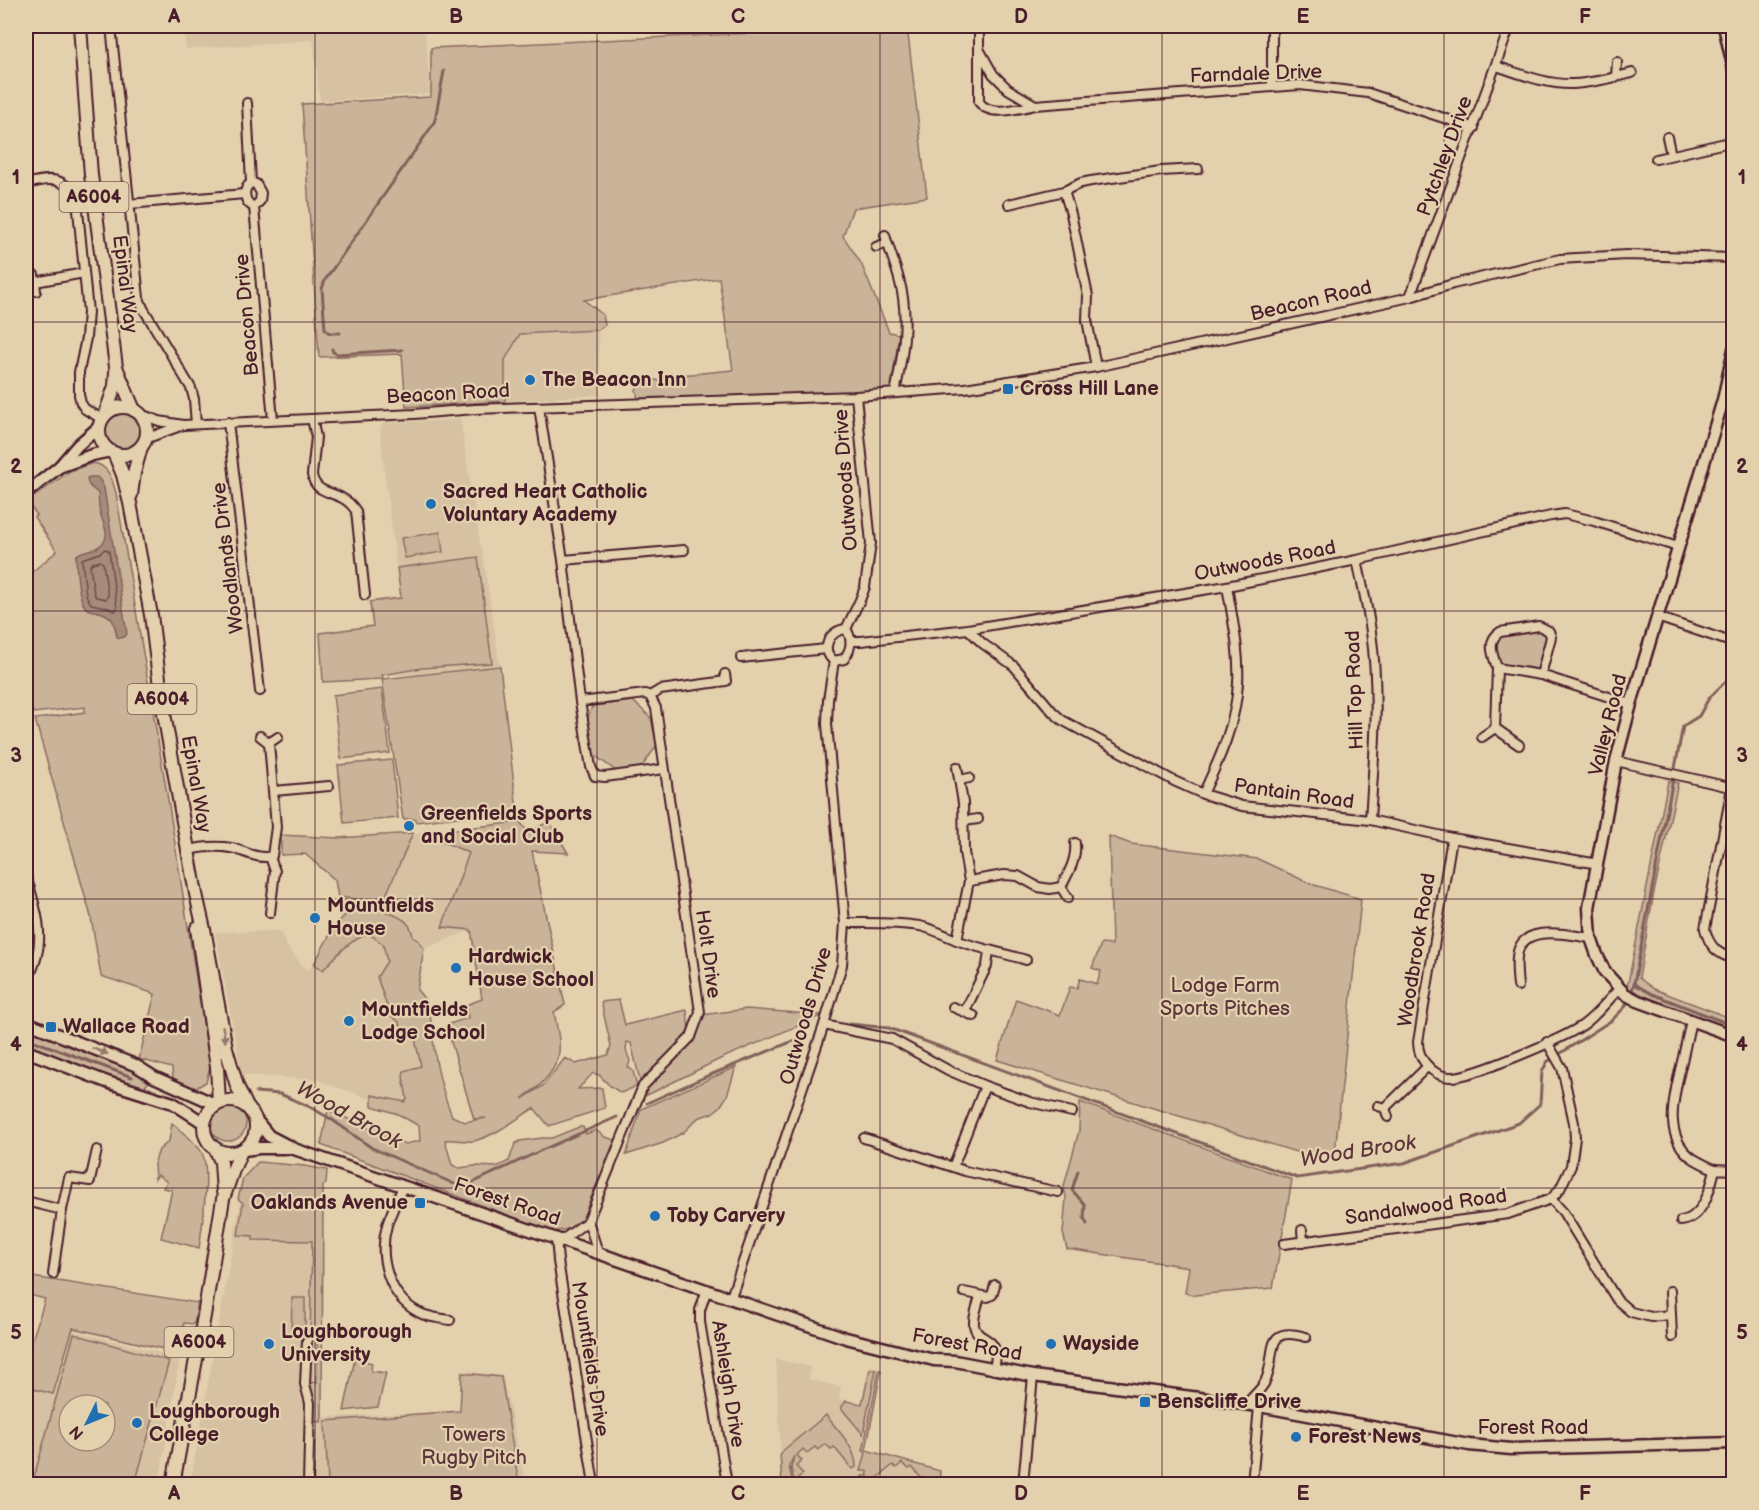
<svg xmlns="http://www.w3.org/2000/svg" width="1759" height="1510" font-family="'Balsamiq Sans',sans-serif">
<rect width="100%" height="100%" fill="#e3d1ae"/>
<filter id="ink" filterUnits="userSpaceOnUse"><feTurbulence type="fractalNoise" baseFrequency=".0167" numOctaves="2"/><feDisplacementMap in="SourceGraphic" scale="12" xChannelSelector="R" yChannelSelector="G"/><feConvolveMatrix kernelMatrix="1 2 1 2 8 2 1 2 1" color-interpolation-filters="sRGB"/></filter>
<g filter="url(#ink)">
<!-- built -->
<g fill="#d6c2a3" fill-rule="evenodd">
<polygon points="183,26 425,26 430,94 320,101 313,40 186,49"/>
<polygon points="598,330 601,395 505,401 505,360 520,334"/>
<polygon points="460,418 481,548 482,548 500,666 417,675 381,675 367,601 400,596 383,460 380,428 384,423 448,420"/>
<polygon points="505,825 471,930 424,949 417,990 425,998 433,1026 434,1046 439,1071 410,1113 317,1080 242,1075 215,932 280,931 289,950 307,970 314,964 344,948 335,880 305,854 281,855 281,835 338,838 423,833"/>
<polygon points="323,1184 323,1417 460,1411 460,1370 503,1376 526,1484 190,1484 242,1193"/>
<path d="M72,1330L180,1358L159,1484H26V1389L53,1395ZM69,1405H105V1441H69Z"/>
<polygon points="776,1359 810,1367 809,1379 841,1387 839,1399 861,1403 870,1366 881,1368 866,1450 940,1471 939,1484 782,1484"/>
</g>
<!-- green -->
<g fill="#cab499" stroke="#8a6a62" stroke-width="1.5" fill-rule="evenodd">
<polygon points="907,26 927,197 853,208 843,236 861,263 889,332 899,334 891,389 857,393 639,403 636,390 642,378 661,381 681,375 733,370 719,278 584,300 603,315 605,325 598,330 520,334 505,360 505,401 406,407 402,354 319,357 302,104 431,97 431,48"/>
<circle cx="123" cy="431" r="17"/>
<path d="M93,463C109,465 112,479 116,493L169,806L210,1067L206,1082L196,1088L189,1087L173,1079L172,1068L139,1059L155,994L101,976L91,917L35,719L85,712V707L33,713L26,685V577L57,551L34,517L37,515L27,502L70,471Z"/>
<polygon points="440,532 443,552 405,558 401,538"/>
<polygon points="478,557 492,663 422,668 382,675 383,679 500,666 517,810 416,822 415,819 403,819 382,679 323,682 320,633 373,626 370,602 401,598 397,568"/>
<polygon points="1532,626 1549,631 1541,675 1497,668 1493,637"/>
<polygon points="382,689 390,753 341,759 333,695"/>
<path d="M633,701L651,718L657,745L641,768L616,771L593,754C590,738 583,719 593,706Z"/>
<polygon points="392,760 398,818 344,823 338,765"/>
<polygon points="1668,781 1678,783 1653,897 1639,978 1654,989 1733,1019 1733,1031 1692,1017 1627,988"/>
<path d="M549,821L568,853L532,851L565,1005L554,1012C560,1043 566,1059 541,1084C535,1090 527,1094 522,1099L544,1085L565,1058L576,1064L608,1055L611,1046L601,1002L619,1000L625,1025L687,1010L689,1032L641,1085L631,1043L627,1042L626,1050L630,1061L628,1067L633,1071L637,1086L621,1093L610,1086L599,1075L593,1073L578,1089L602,1088L605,1108L549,1126L534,1108C515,1120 496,1135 474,1141C466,1142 454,1139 445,1140L452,1165L459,1168L475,1166L497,1167L509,1161L515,1144L520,1141L542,1138H552L579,1127H583L586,1134L596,1130L605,1137L615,1140L582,1219L572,1228L553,1232L321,1145L328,1110L405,1144L420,1141L419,1126L398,1114L372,1106V1095L405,1102L407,1099L403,1076L404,1071L421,1066L413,1030L403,1031L399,1022L390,1015L377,977L387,961L383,944L369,934C350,939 336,956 323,970L314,964C334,928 344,893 392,914C404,919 411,923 413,937L419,941L424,949L417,990C433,1006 431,1027 434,1047C437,1071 443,1094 452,1116L465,1122L486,1118L474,1119L446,1025L468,1018L466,1005L482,999L471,930L442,927L469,853L423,833L520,822L529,833Z"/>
<polygon points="413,833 383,902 338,897 335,880 305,854 281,855 281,835 338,838"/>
<polygon points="1109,836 1131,844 1258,859 1311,884 1361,899 1335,1153 1303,1154 997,1060 1016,999 1060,1015 1070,987 1077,988 1080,979 1097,984 1101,971 1092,968 1101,944 1112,945"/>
<polygon points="747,1009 823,1015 720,1059 643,1097 645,1090 694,1038 702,1015"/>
<polygon points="26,1028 126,1064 151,1079 142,1090 26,1048"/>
<polygon points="736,1067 727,1096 720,1107 712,1113 698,1118 683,1133 663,1143 626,1155 641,1109"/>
<polygon points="1080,1102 1292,1180 1273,1288 1195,1295 1185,1293 1189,1267 1067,1249 1063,1233 1066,1198 1064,1186 1079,1131"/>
<circle cx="228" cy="1123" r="18"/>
<path d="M172,1123C180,1130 198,1145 202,1153C211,1171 202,1228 199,1248L161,1238L172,1190L163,1188L167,1182L158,1175L155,1179L154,1164L159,1150L169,1141Z"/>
<polygon points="258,1162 305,1166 327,1170 326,1184 323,1185 322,1417 321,1422 313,1421 314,1398 311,1392 310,1383 317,1382 317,1339 310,1339 312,1241 253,1240 253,1236 238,1235 243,1203 238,1199 243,1178"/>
<polygon points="26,1276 198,1303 194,1324 184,1323 177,1352 73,1328 53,1394 26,1387 26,1360 45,1299 26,1294"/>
<polygon points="292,1298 305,1298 305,1335 291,1335"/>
<path d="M74,1334L169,1361L135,1484H60L34,1477ZM69,1405H105V1441H69Z"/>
<polygon points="355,1358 372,1363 371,1371 386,1373 378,1407 344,1411"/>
<polygon points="870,1369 876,1370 863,1434 841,1408 846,1401 862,1404"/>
<polygon points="879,1370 881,1371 866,1450 940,1471 939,1484 917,1484 922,1479 912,1467 909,1469 902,1463 896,1468 893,1465 870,1484 863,1484 862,1476 868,1476 867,1471 861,1471 866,1453 863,1451"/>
<polygon points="462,1373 501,1377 519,1484 328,1484 325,1421 460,1411"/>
<path d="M826,1415C837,1430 856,1447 856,1467L852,1469L834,1447L831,1449L825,1444L818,1450L815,1447L807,1453L803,1449L797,1455L802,1461L796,1466L803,1474L797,1480L801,1484H795L791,1468L794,1456L789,1466L793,1484H782L780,1453Z"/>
</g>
<!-- water -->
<path fill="#a78b7a" stroke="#82605a" stroke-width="1.5" d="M90,477H97L100,480L104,488L127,634L124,637L120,638L117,637C114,620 113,615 95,611C90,610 89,611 86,608C78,600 76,567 76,556C82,549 90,552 98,547C114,537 102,524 100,512C98,506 99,500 98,493C93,488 87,487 87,478Z"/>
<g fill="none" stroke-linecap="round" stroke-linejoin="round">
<!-- shore -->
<g stroke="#6f4a4b" stroke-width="1.5">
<polygon points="105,549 109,551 117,608 115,611 106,607 91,604 86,595 82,559 100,553"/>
<polygon points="100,561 103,563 108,596 106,599 96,597 94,594 90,566 92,563"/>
</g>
<!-- stream -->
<g stroke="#82605a" stroke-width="3">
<polyline points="340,333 329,333 325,329 322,289 325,280 432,126 435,120 444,71"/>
<polyline points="332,349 333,352 337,354 402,350"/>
<polyline points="1634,984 1683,726 1699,716 1709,698 1734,673"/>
<polyline points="1631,993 1634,984 1652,994 1734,1026"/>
<polyline points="850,1024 889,1028 1297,1178 1404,1163 1519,1123 1540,1104 1542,1072 1547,1062 1612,1020 1625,1007 1629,999"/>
<polyline points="26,1038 132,1077"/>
<polyline points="256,1092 280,1094 308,1106 331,1119 372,1148 459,1186"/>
<polyline points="647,1103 705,1077 803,1037"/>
<polyline points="1078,1171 1072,1190 1085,1205 1084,1218 1087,1224"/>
<polyline points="468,1185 542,1150 617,1117"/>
</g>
<defs>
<g id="street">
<polyline points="111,26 139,298 143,308 191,388 194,399 196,424"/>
<polyline points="979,26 979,49 993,74 1008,89 1035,105 1300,85 1368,93 1474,128"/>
<path d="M979,51V102C990,118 1019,108 1035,105"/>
<path d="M1496,66C1521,74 1547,85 1573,84C1593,83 1613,78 1632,73"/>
<polyline points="1616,77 1617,62"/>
<polyline points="1272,86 1272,26"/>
<polyline points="247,103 251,183"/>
<polyline points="1667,137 1671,155"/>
<polyline points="1656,159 1734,141"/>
<path d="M251,183L256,184L261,193L260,201L254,207C244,203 242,189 251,183Z"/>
<path d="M26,184C49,178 64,175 77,200L88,312L86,338L79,372V395L81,403L85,409L102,419"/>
<polyline points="129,204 245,194"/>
<polyline points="1009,204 1064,191"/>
<polyline points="254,207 273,420"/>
<path d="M885,235C889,249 895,264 899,279C910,317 903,355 895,393"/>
<polyline points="876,247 887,243"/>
<polyline points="34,275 36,291"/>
<polyline points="35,282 84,273"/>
<polyline points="1410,297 1510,26"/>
<polyline points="1096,367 1087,320 1088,296 1071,214 1064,191 1081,183 1091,181 1161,171 1198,169"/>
<polyline points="539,407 563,560 580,702 645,694 650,696 656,708 700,1012 691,1037 643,1086 588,1221"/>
<polyline points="140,414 159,421 183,425"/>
<path d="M312,419L316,437L312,475C315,492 329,491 342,498C348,501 352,505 356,511L365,595"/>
<polyline points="228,422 260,691"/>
<polyline points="145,439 183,425 414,414 475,409 856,396 965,388 1096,367 1164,352 1410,297 1453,284 1560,259 1626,255 1734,258"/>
<polyline points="563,560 684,550"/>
<path d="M1357,560C1362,584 1368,608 1371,632C1380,695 1374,758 1370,820"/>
<polyline points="1657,617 1734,643"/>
<polyline points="846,629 860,600 865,587 871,543 856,396"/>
<path d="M846,629C853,639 851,650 844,659L834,661C819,649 830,630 846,629Z"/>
<polyline points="968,629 982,643 1014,666 1053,712 1062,720 1174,781 1203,794 1242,806 1370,820 1452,838 1598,864"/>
<polyline points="851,641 861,641 968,629 1227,586 1357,560 1551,516 1565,514 1594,521 1678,547"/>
<polyline points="741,658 826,649"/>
<path d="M1497,668C1493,655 1486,641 1500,632L1539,626L1549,631L1551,637L1541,675"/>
<polyline points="650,696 660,690 726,681 725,674"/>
<polyline points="580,702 591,767 595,776 605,777 664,769"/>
<polyline points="1495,728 1497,668 1541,675 1631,704"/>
<polyline points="1482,737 1495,728 1519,745"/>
<polyline points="269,743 278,737"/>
<polyline points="1616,761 1734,788"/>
<polyline points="960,780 969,778"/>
<path d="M1732,788L1705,929C1709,946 1717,954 1734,959"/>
<polyline points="274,791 329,786"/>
<path d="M1203,794C1220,758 1236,723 1238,683C1240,651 1232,617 1227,586"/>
<polyline points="964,821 978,819"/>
<path d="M1452,838L1418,1042C1418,1059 1431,1075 1449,1077C1469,1079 1564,1038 1583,1025C1597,1015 1607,1001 1619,989"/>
<path d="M188,850C202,847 216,845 231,848C244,851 259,860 272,856L276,827L269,743L260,736"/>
<path d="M26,875C33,901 44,927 37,955C35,965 29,976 26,986"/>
<polyline points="969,881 1004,875 1018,876 1038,887 1050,889 1061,887"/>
<path d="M1068,898L1061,887C1068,874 1077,859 1075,843"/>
<polyline points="270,913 275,871 270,857"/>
<path d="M845,923C870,923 895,922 920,926C934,929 946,936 959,941C981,949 1004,953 1026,960"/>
<polyline points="957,940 969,881 964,852 963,803 957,767"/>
<path d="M1518,986C1517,976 1516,966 1517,957C1520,922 1569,935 1591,938"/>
<polyline points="953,1007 974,1016"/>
<polyline points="965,1011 987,966 989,951"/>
<path d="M1691,1021C1687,1037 1684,1054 1680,1070C1673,1100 1663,1139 1694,1159C1701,1163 1708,1167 1715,1169C1721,1170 1728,1169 1734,1170"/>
<polyline points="824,1025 892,1039 948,1070 985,1086 1030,1102 1072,1112"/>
<polyline points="1378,1106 1385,1108 1388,1117"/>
<polyline points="1385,1108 1428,1066"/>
<polyline points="864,1138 965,1171 1058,1192"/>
<polyline points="953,1167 985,1086"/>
<path d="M403,1186C398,1199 391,1212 387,1225C378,1257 388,1296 418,1312C428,1318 440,1318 450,1320"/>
<polyline points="1551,1199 1563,1212 1617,1300 1631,1312 1651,1317 1670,1315"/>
<polyline points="26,1201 62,1210"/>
<path d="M1681,1221C1704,1218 1711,1187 1715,1169"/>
<polyline points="1302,1230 1303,1242"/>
<polyline points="556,1238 558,1261 594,1484"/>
<polyline points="562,1240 588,1221 598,1252"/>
<polyline points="1284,1244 1508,1214 1551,1199 1560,1189 1571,1166 1575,1138 1574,1123 1562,1068 1547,1042"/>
<polyline points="53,1274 62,1210 69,1178 90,1181 97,1150"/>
<polyline points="707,1289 700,1310 700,1322 727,1484"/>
<polyline points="1670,1291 1672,1337"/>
<polyline points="964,1292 988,1297 992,1295 995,1285"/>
<path d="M980,1296C978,1305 973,1316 974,1325C976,1339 992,1337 995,1350C997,1356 995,1364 994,1370"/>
<polyline points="731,1297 824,1025 842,965 845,923 827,724 828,700 834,661"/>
<polyline points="307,1341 305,1384 310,1403 308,1484"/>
<path d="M1246,1404C1252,1397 1261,1390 1265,1382C1278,1356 1261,1324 1306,1337"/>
<polyline points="1023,1484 1033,1376"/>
<polyline points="1252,1484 1259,1406"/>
</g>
<g id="secondary">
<polyline points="1724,26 1734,70"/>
<polyline points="1734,349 1723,400 1631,704 1616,761 1589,908 1591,938 1597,955 1605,972 1625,994 1638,1001 1734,1036"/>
<polyline points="59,467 78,445 100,426"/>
<polyline points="26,493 59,467 92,455 110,451"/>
<polyline points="26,1022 135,1065 154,1077 215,1104"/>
<polyline points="26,1051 107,1082 173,1103 204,1123"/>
<polyline points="256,1120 269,1136 294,1149 846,1338 934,1360 955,1361 1033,1376 1259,1406 1469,1445 1511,1449 1734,1443"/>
<polyline points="244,1150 259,1148 291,1148"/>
</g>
<g id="primary">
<polyline points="80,26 91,175 116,367 134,410"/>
<circle cx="123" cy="431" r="24"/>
<polyline points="105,415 115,386 116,372"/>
<polyline points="114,453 123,475 130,503 151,615 162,702 188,850 196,894 205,934 226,1048 237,1086 247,1107"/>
<polyline points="131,495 134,473 141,447"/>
<polyline points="197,928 217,1067 219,1103"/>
<circle cx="230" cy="1127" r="26"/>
<polyline points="216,1150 221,1162 223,1192"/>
<polyline points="173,1484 204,1316 223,1199 233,1170 241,1151"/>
</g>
</defs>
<!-- street casing -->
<use href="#street" stroke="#4a1f2b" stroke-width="12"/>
<!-- secondary casing -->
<use href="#secondary" stroke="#4a1f2b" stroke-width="15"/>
<!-- primary casing -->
<use href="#primary" stroke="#4a1f2b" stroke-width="16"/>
<!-- street -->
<use href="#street" stroke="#e3d1ae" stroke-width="8"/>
<!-- secondary -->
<use href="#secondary" stroke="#e3d1ae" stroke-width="10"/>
<!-- primary -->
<use href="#primary" stroke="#e3d1ae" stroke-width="12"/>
</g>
<!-- one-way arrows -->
<defs><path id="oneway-solid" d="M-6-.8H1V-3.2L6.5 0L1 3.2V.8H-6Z" transform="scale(1.5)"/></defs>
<g fill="#96786c">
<use href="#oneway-solid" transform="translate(224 1034) rotate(80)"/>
<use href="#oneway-solid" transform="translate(100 1051) rotate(21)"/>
</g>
</g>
<!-- grid -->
<path fill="none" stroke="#4a1f2b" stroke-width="1.5" stroke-opacity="0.55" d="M315,26V1484M597,26V1484M880,26V1484M1162,26V1484M1444,26V1484M26,322H1734M26,611H1734M26,899H1734M26,1188H1734"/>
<!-- markers -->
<g fill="#1f6fb2" stroke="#e3d1ae" stroke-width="2">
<circle cx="530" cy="380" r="6"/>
<rect x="1002" y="383" width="12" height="12" rx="3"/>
<circle cx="431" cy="504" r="6"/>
<circle cx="409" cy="826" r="6"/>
<circle cx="315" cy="918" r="6"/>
<circle cx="456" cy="968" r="6"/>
<circle cx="349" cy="1021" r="6"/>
<rect x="45" y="1021" width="12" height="12" rx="3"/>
<rect x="414" y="1197" width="12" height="12" rx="3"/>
<circle cx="655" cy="1216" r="6"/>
<circle cx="269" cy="1344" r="6"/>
<circle cx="1051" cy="1344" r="6"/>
<rect x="1139" y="1396" width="12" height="12" rx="3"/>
<circle cx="137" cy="1423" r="6"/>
<circle cx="1296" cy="1437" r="6"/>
</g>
<g text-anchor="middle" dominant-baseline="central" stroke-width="4.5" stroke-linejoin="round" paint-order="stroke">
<!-- shield labels -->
<g fill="#e3d1ae" stroke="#785452" stroke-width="1.5">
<rect x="59.5" y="182" width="69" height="30" rx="4.5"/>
<rect x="127.5" y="684" width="69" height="30" rx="4.5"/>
<rect x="164.5" y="1327" width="69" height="30" rx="4.5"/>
</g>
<g font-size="18" font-weight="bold" fill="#4a1f2b">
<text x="94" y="197">A6004</text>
<text x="162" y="699">A6004</text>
<text x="199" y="1342">A6004</text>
</g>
<!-- street labels -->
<g font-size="20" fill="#4a1f2b" stroke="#e3d1ae">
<text transform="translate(1256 74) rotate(-2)">Farndale Drive</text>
<text transform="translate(1445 156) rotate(-70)">Pytchley Drive</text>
<text transform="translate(125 284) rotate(83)">Epinal Way</text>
<text transform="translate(1311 301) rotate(-13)">Beacon Road</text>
<text transform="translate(247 315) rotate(-95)">Beacon Drive</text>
<text transform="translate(448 394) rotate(-3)">Beacon Road</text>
<text transform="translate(846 480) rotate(-94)">Outwoods Drive</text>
<text transform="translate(228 558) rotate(-97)">Woodlands Drive</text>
<text transform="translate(1265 561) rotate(-11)">Outwoods Road</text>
<text transform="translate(1355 690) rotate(-92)">Hill Top Road</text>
<text transform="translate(1608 725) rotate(-76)">Valley Road</text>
<text transform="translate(196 784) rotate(80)">Epinal Way</text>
<text transform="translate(1294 794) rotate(8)">Pantain Road</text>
<text transform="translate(1417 950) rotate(-81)">Woodbrook Road</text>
<text transform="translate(708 954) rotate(82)">Holt Drive</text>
<text transform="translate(806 1016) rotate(-74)">Outwoods Drive</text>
<text transform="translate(507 1202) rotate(19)">Forest Road</text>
<text transform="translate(1426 1207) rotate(-8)">Sandalwood Road</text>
<text transform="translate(967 1345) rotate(10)">Forest Road</text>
<text transform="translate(590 1359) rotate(81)">Mountfields Drive</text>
<text transform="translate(728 1384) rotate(81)">Ashleigh Drive</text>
<text x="1533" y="1428">Forest Road</text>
</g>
<!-- poi labels -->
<g font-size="20" font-weight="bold" fill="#4a1f2b" stroke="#e3d1ae" text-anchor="start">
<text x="542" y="380">The Beacon Inn</text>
<text x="1020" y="389">Cross Hill Lane</text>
<text x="443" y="492">Sacred Heart Catholic<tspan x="443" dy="23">Voluntary Academy</tspan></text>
<text x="421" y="814">Greenfields Sports<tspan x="421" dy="23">and Social Club</tspan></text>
<text x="327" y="906">Mountfields<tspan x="327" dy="23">House</tspan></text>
<text x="468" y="957">Hardwick<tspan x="468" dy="23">House School</tspan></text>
<text x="361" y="1010">Mountfields<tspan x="361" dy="23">Lodge School</tspan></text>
<text x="63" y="1027">Wallace Road</text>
<text x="408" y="1203" text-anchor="end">Oaklands Avenue</text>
<text x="667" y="1216">Toby Carvery</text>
<text x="281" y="1332">Loughborough<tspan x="281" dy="23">University</tspan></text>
<text x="1063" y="1344">Wayside</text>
<text x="1157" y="1402">Benscliffe Drive</text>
<text x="149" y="1412">Loughborough<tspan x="149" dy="23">College</tspan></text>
<text x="1308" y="1437">Forest News</text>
</g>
<!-- park labels -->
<g font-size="20" fill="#5d353c" stroke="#e3d1ae">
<text x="1225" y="986">Lodge Farm<tspan x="1225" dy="23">Sports Pitches</tspan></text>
<text x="474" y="1435">Towers<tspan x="474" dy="23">Rugby Pitch</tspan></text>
</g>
<!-- water labels -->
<g font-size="21" font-style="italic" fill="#5d353b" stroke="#e3d1ae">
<text transform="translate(349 1115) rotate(29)">Wood Brook</text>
<text transform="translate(1358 1151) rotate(-9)">Wood Brook</text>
</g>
</g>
<!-- margin -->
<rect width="1759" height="1510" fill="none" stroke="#e3d1ae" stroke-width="66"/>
<!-- north arrow -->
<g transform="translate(87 1423) rotate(227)"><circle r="28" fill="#e3d1ae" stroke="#a68a7a" stroke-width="1.5"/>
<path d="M0-4.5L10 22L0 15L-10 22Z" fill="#1f6fb2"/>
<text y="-9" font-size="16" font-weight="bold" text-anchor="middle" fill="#4a1f2b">N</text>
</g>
<rect x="33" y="33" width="1693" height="1444" fill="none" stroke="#4a1f2b" stroke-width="2"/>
<g font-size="20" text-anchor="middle" font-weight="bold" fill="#4a1f2b">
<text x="174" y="23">A</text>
<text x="456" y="23">B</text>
<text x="738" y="23">C</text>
<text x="1021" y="23">D</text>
<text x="1303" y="23">E</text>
<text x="1585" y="23">F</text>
<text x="16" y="184">1</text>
<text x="1742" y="184">1</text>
<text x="16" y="473">2</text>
<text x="1742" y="473">2</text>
<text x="16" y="762">3</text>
<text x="1742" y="762">3</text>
<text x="16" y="1051">4</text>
<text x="1742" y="1051">4</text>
<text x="16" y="1339">5</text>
<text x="1742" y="1339">5</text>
<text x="174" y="1500">A</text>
<text x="456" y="1500">B</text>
<text x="738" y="1500">C</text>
<text x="1021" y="1500">D</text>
<text x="1303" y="1500">E</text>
<text x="1585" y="1500">F</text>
</g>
</svg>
